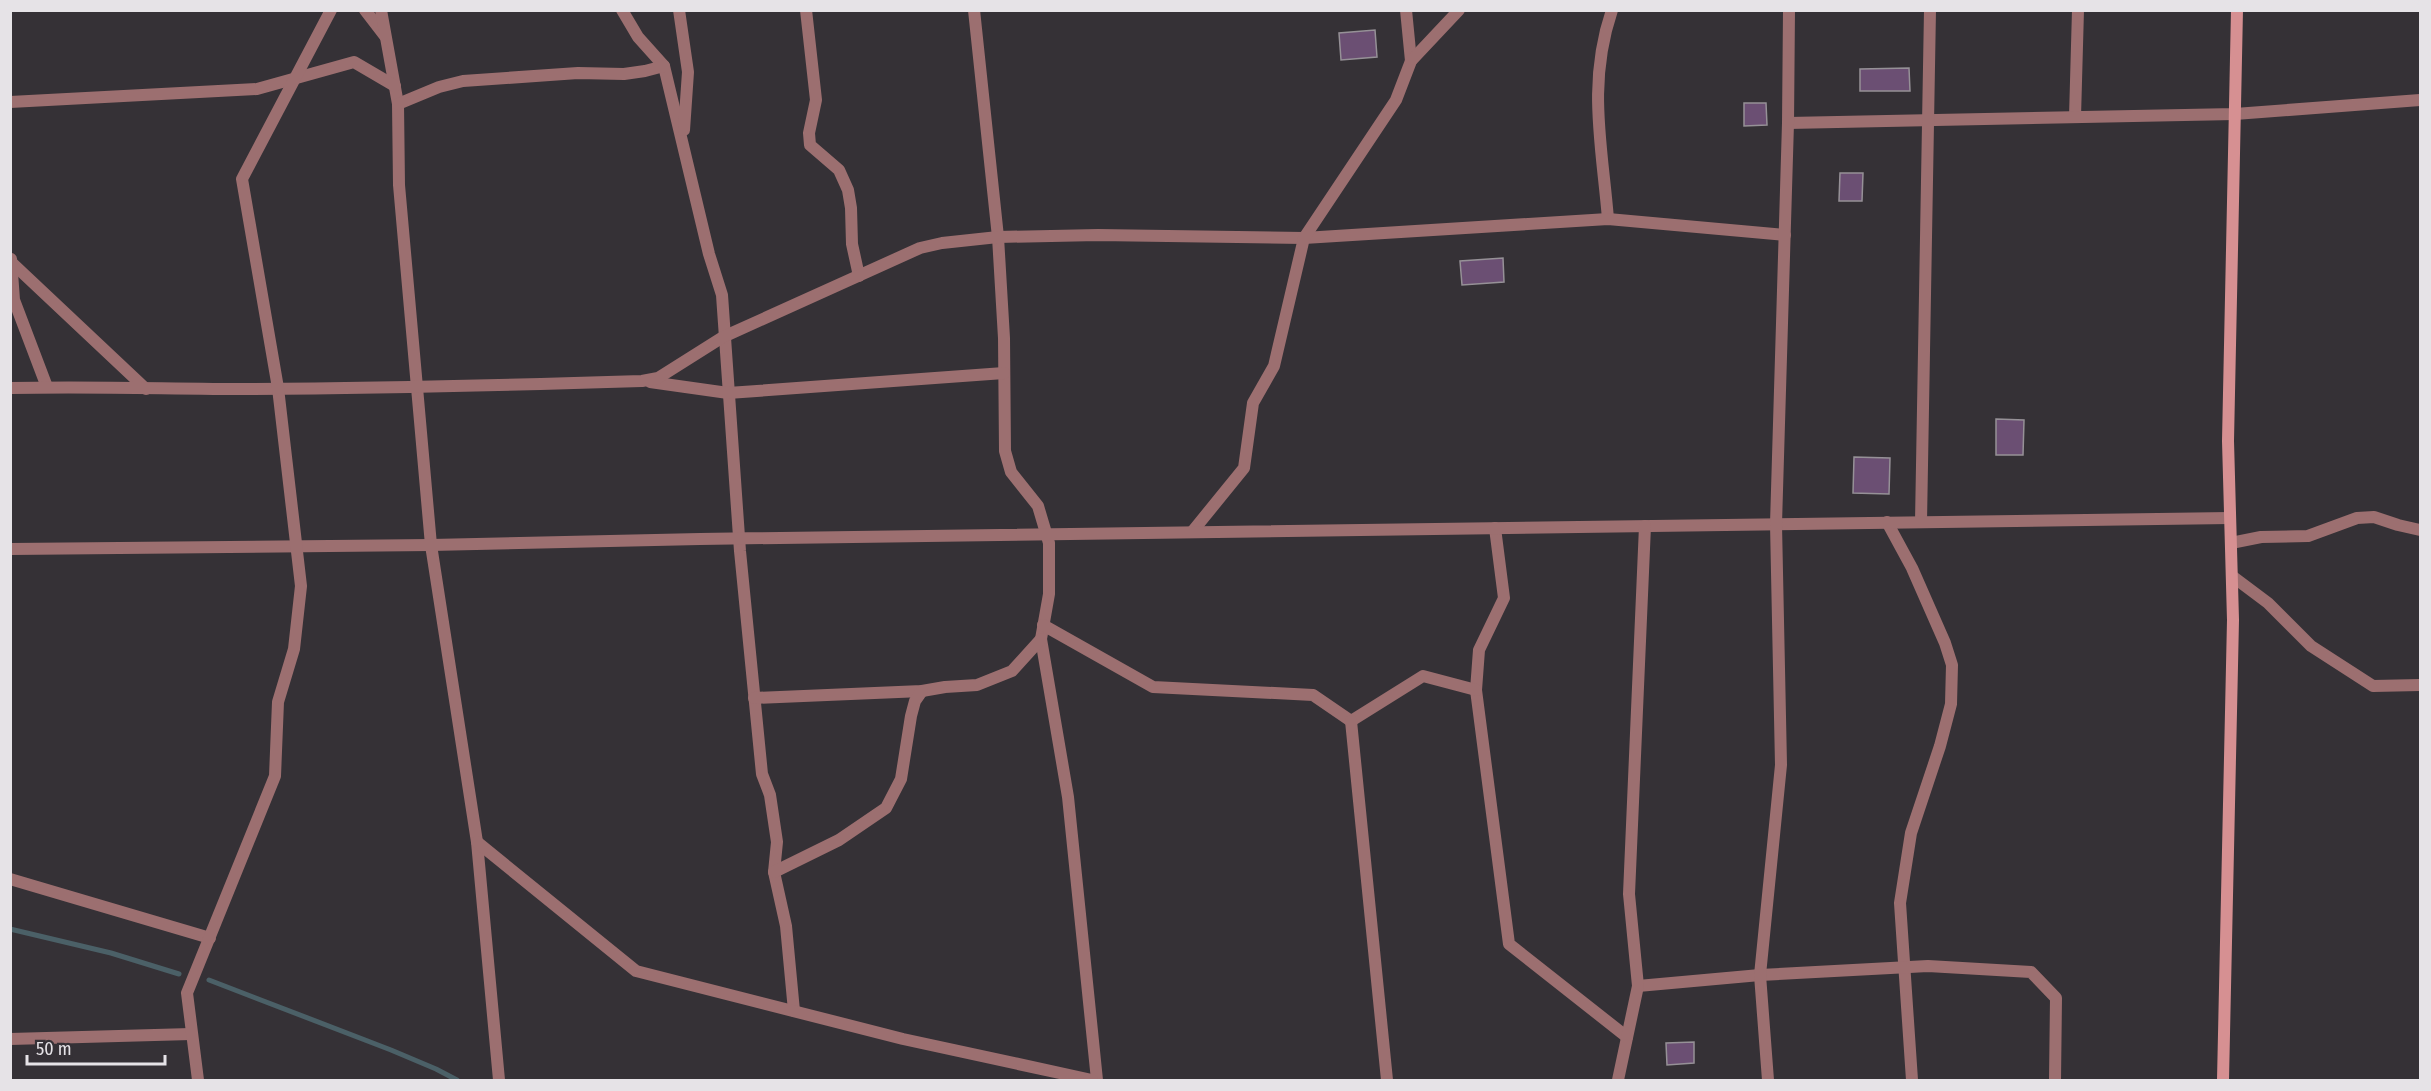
<svg xmlns="http://www.w3.org/2000/svg" width="2431" height="1091" font-family="'Fira Sans Condensed',sans-serif">
<rect width="100%" height="100%" fill="#353136"/>
<g fill="none" stroke-linecap="round" stroke-linejoin="round">
<!-- stream -->
<g stroke="#4b6067" stroke-width="5">
<polyline points="10,929 111,953 179,974"/>
<polyline points="209,980 391,1050 436,1069 457,1080"/>
</g>
</g>
<!-- building -->
<g fill="#6b4f73" stroke="#969197" stroke-width="1.5">
<polygon points="1375,30 1377,57 1341,60 1339,33"/>
<polygon points="1909,68 1910,91 1860,91 1860,69"/>
<polygon points="1744,103 1766,103 1767,125 1744,126"/>
<polygon points="1840,173 1863,173 1862,201 1839,201"/>
<polygon points="1503,258 1504,282 1462,285 1460,261"/>
<polygon points="1996,419 2024,420 2023,455 1996,455"/>
<polygon points="1854,457 1890,458 1889,494 1853,493"/>
<polygon points="1694,1042 1694,1063 1667,1065 1666,1043"/>
</g>
<g fill="none" stroke-linecap="round" stroke-linejoin="round">
<!-- street -->
<g stroke="#9c6f70" stroke-width="12">
<polyline points="365,10 385,36"/>
<polyline points="381,10 398,104 399,185 431,545 477,842 499,1080"/>
<polyline points="622,10 638,37 664,66 709,254 722,295 740,551 762,774 770,795 777,842 774,872 786,926 794,1011"/>
<polyline points="679,10 688,72 684,130"/>
<polyline points="806,10 816,100 809,133 810,145 839,170 848,190 851,208 852,244 859,276"/>
<polyline points="974,10 998,237 1004,338 1005,451 1011,472 1038,506 1049,543 1049,594 1041,639 1068,797 1097,1080"/>
<polyline points="1406,10 1411,61"/>
<polyline points="10,102 257,89 354,62 395,86"/>
<polyline points="398,104 439,87 463,81 578,73 624,74 645,71 664,66"/>
<polyline points="2075,117 2078,10"/>
<polyline points="1788,123 2235,114 2420,100"/>
<path d="M1608,219C1602,145 1587,84 1612,10"/>
<polyline points="11,259 14,300 47,387"/>
<polyline points="10,261 146,389"/>
<polyline points="650,382 728,393 1004,373"/>
<path d="M10,388C91,386 171,389 251,389C382,388 512,385 642,381L658,378L723,337L920,248L942,243L998,237L1098,235L1304,238L1608,219L1785,235"/>
<polyline points="1887,522 1912,568 1945,643 1952,665 1951,704 1940,746 1911,833 1900,903 1912,1080"/>
<polyline points="1921,522 1930,10"/>
<polyline points="1495,528 1504,598 1479,650 1476,690 1509,944 1627,1037"/>
<polyline points="1192,532 1244,468 1253,403 1274,366 1304,238 1396,100 1411,61 1459,10"/>
<polyline points="2231,543 2261,537 2308,536 2357,518 2374,517 2398,525 2420,530"/>
<polyline points="10,549 431,545 700,539 2230,518"/>
<polyline points="2232,576 2268,603 2311,646 2373,686 2420,685"/>
<polyline points="1043,625 1153,687 1313,695 1351,721 1423,676 1476,690"/>
<polyline points="754,698 922,691 945,687 977,685 1012,671 1041,639"/>
<polyline points="1351,721 1387,1080"/>
<polyline points="477,842 636,971 903,1039 1092,1080"/>
<polyline points="774,872 839,840 886,808 901,779 911,716 915,701 922,691"/>
<polyline points="10,879 210,938"/>
<polyline points="1638,986 1760,975 1928,966 2031,972 2056,998 2055,1080"/>
<polyline points="10,1039 191,1034"/>
<polyline points="198,1080 187,993 275,776 278,702 294,649 301,586 278,388 242,179 331,10"/>
<polyline points="1618,1080 1638,986 1629,894 1645,526"/>
<polyline points="1768,1080 1760,975 1781,765 1776,524 1788,123 1789,10"/>
</g>
<!-- secondary -->
<polyline stroke="#d69092" stroke-width="12" points="2223,1080 2233,620 2228,441 2237,10"/>
</g>
<!-- border -->
<rect width="2431" height="1091" fill="none" stroke="#e6e3e7" stroke-width="24"/>
<!-- scale -->
<path d="M27 1055v9h138v-9" fill="none" stroke="#e6e3e7" stroke-width="3"/>
<text x="36" y="1055" font-size="18" fill="#e6e3e7" stroke="#353136" stroke-width="4.5" paint-order="stroke">50 m</text>
</svg>
